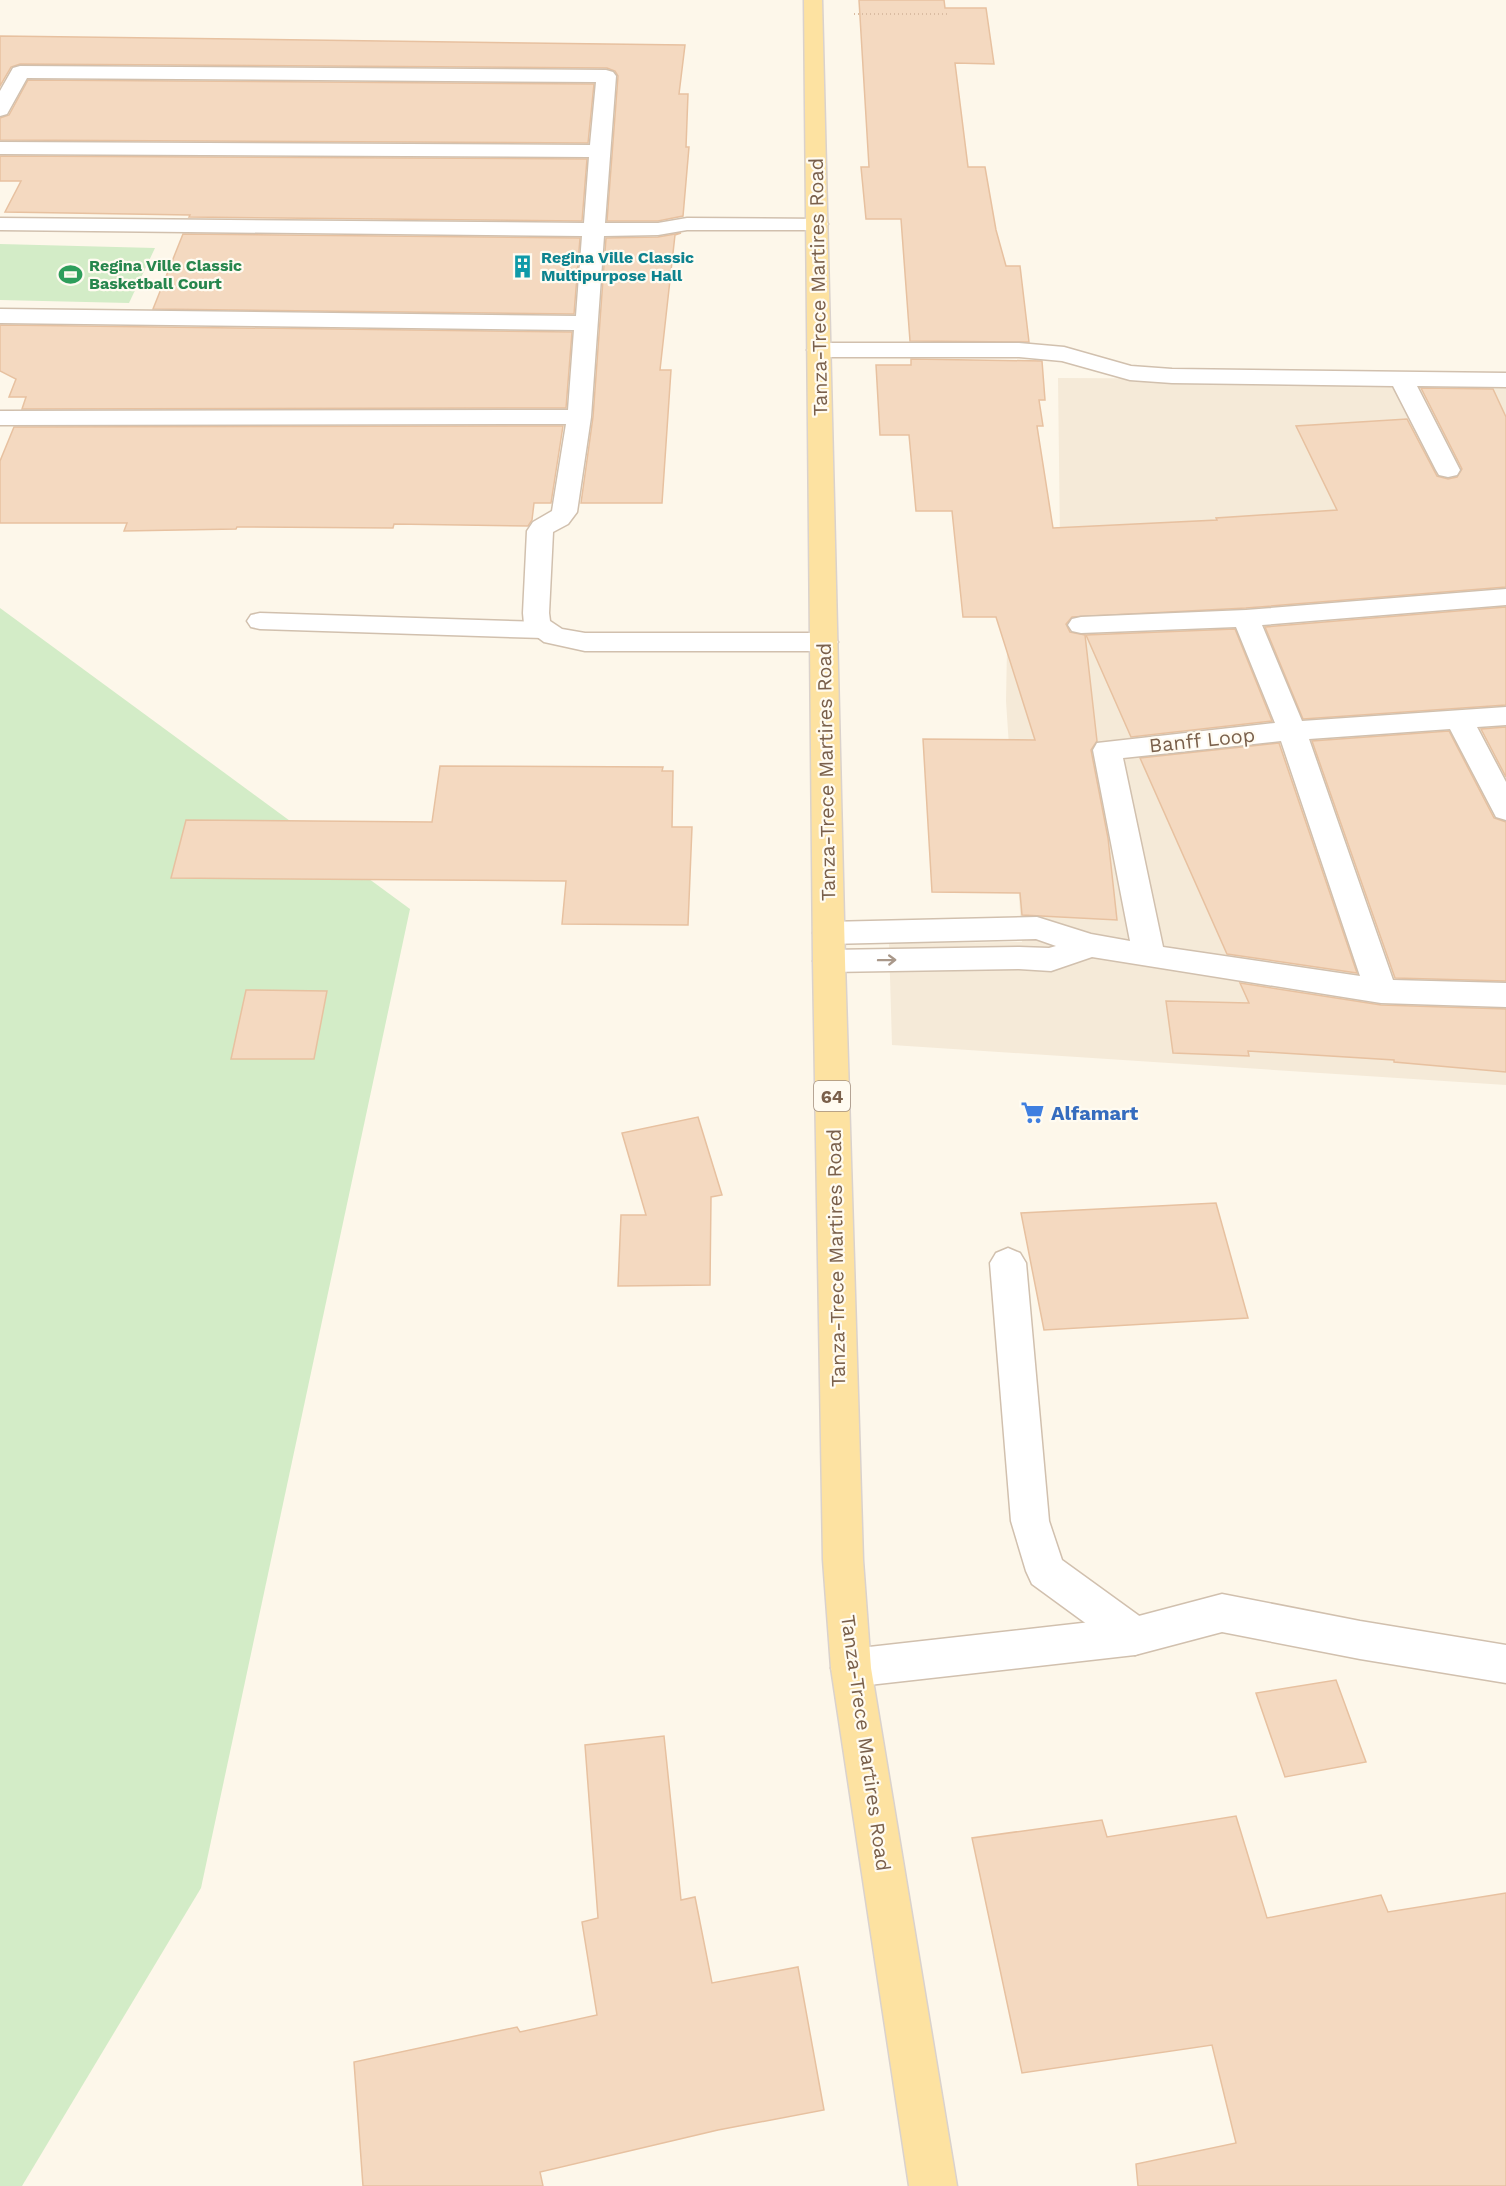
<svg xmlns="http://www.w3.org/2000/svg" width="1506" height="2186" font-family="'Work Sans',sans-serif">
<rect width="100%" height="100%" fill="#fdf7ea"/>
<!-- residential -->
<polygon fill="#f5ead8" points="1058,378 1506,380 1506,1085 892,1045 889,943 1022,942 1006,701 1009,542 1060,540"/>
<!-- green -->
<g fill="#d3ecc7">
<polygon points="0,244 155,248 129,303 0,300"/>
<polygon points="0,608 410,909 201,1888 22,2186 0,2186"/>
</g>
<!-- building -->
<g fill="#f4d9c0" stroke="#e7c1a0" stroke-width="1.5">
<polygon points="859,0 944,0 945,8 986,8 994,64 955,63 968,167 985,167 996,230 1006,266 1020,266 1029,342 910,341 901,219 866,219 861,167 869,167"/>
<polygon points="0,36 685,45 679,94 688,94 686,147 689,147 683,216 658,221 607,221 618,76 615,71 607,68 20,64 11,67 0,86"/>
<polygon points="28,80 594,84 588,143 0,140 0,118 9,115"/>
<polygon points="0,156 587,159 582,221 189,217 190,215 5,212 21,181 0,181"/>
<polygon points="681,233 675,235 660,370 671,370 662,503 581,503 593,417 606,238 658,237"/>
<polygon points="183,234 580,238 574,314 153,309"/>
<polygon points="0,325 572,332 566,408 22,409 26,397 9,397 16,379 0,371"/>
<polygon points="911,359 1042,361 1045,400 1039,400 1043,426 1037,426 1053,528 1217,520 1216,518 1337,510 1296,426 1407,419 1437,476 1448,479 1457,477 1462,469 1421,388 1493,389 1506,417 1506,587 1246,608 1072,617 1066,624 1070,632 1085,635 1097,741 1091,750 1108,838 1117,920 1022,915 1020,893 932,892 923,739 1035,740 996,617 963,617 952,511 916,511 909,435 880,435 876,365 911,365"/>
<polygon points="563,426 551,503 534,503 532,520 528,526 394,524 393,528 237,527 236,529 124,531 127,523 0,523 0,461 14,427"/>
<polygon points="1506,607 1506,705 1303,719 1265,627"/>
<polygon points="1235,629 1272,721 1131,737 1086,635"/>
<polygon points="1506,727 1506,777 1481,729"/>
<polygon points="1449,731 1494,818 1506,822 1506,981 1395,978 1312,741"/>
<polygon points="1279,743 1357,973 1227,954 1140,758"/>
<polygon points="440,766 663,767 662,771 673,771 672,827 692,827 688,925 562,924 566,881 171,878 186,820 432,822"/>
<polygon points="1240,983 1381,1005 1506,1009 1506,1072 1394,1062 1394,1060 1248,1051 1249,1056 1173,1053 1166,1001 1249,1003"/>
<polygon points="246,990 327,991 314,1059 231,1059"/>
<polygon points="698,1117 722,1195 711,1197 710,1285 618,1286 621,1215 646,1215 622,1133"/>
<polygon points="1216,1203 1248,1318 1044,1330 1021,1213"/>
<polygon points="1336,1680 1366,1762 1285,1777 1256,1693"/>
<polygon points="664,1736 681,1900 695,1897 712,1983 798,1967 824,2110 718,2130 540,2172 543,2186 363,2186 354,2062 517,2027 520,2032 597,2015 582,1922 598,1918 585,1745"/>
<polygon points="1236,1816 1267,1918 1381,1895 1388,1912 1506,1893 1506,2186 1138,2186 1136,2164 1236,2143 1212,2045 1022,2073 972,1838 1102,1820 1107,1837"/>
</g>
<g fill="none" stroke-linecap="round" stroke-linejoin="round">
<defs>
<g id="service">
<polygon points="260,613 543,622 552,624 556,630 552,636 543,638 260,629 251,627 247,621 251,615"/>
<polygon points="1008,1248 1020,1253 1026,1263 1049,1521 1062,1560 1149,1623 1155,1636 1149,1649 1135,1655 1121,1649 1032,1584 1026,1571 1011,1521 990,1263 996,1253"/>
</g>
<g id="minor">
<polygon points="20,66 606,70 613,72 616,76 605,223 658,223 687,218 825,219 828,224 825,229 817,230 687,230 658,235 604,236 591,417 577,512 568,524 553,532 549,613 550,621 562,629 585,633 824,633 834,636 838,642 834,648 824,651 585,651 544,642 528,630 524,624 523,613 527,531 533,522 552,511 566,424 0,425 0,411 568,410 574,330 0,323 0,309 576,316 582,236 0,230 0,218 584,223 589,157 0,154 0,142 590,145 596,82 27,78 7,114 0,116 0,91 13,68"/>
<polygon points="819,343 1019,343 1064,347 1131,366 1172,369 1506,373 1506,387 1417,386 1460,470 1457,475 1448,477 1439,475 1436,470 1393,386 1172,383 1130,380 1062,361 1019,357 819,357 811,355 807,350 811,345"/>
<path d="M1506,589V605L1262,625L1302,721L1506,707V725L1477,727L1506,782V820L1496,817L1450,729L1309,739L1393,980L1506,983V1007L1381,1003L1092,957L1051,971L1019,969L829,972L818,969L813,961L818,953L829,950L1019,947L1049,948L1056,946L1036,939L828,944L817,941L813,933L817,925L828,922L1037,917L1091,934L1130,941L1093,750L1097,743L1275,723L1236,627L1081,633L1072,631L1068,625L1072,619L1081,617L1246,610ZM1281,741L1360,976L1163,947L1123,758Z"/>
<polygon points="1222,1594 1360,1621 1506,1645 1506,1683 1360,1659 1222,1632 1135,1655 851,1687 837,1682 831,1668 837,1654 851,1649 1135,1617"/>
</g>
<polygon id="primary" points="804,0 822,0 845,961 863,1560 871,1668 957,2186 909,2186 831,1668 823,1560 813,961"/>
</defs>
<!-- service casing -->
<use href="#service" stroke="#d1c0ae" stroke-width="3"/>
<!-- minor casing -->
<use href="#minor" stroke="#d1c0ae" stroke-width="3"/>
<!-- primary casing -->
<use href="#primary" stroke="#dad2cd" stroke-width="3"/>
<!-- path -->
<polyline stroke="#dabca2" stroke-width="2" stroke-dasharray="1 3" stroke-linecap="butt" points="854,14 947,14"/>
<!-- service -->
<use href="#service" fill="#fff" fill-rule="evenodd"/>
<!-- minor -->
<use href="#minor" fill="#fff" fill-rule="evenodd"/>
<!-- primary -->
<use href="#primary" fill="#fde2a1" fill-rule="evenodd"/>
</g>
<!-- one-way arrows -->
<defs><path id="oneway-shaft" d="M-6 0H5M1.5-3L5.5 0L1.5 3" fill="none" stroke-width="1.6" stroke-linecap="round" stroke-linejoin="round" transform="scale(1.5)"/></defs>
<use stroke="#a9988a" href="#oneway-shaft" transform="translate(887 960) rotate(-1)"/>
<!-- icons -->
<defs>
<symbol id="building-bare" viewBox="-9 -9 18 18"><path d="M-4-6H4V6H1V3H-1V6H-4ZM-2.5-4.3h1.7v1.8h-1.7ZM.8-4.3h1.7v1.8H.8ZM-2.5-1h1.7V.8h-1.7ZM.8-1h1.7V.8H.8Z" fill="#0f9aa8" stroke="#fffbf1" stroke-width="2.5" paint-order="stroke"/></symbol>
<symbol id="stadium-bare" viewBox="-9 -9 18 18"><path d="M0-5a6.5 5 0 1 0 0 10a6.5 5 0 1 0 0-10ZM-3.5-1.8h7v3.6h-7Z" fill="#2e9e5b" stroke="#fffbf1" stroke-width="2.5" paint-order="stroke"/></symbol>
<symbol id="supermarket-bare" viewBox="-9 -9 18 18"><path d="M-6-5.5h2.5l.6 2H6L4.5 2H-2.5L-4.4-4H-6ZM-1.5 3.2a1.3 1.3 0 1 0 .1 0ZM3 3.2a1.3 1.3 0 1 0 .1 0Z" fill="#3f7fe0" stroke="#fffbf1" stroke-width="2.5" paint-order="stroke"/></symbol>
</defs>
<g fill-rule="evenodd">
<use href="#building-bare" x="506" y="250" width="33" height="33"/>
<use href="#stadium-bare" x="54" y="258" width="33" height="33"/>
<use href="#supermarket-bare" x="1016" y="1096" width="33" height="33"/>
</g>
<g text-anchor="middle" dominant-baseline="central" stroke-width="4.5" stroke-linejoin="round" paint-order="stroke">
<!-- far-culture labels -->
<g font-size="16" font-weight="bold" fill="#0d838f" stroke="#fffbf1" text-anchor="start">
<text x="541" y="257">Regina Ville Classic<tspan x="541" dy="18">Multipurpose Hall</tspan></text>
</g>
<!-- far-leisure labels -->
<g font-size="16" font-weight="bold" fill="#27864d" stroke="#fffbf1" text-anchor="start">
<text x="89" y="265">Regina Ville Classic<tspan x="89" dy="18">Basketball Court</tspan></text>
</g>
<!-- shield labels -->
<rect fill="#fffbf1" stroke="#a28e7d" stroke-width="1.5" x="814" y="1081" width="36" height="30" rx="4.5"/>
<g font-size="18" font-weight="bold" fill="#7a604b">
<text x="832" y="1096">64</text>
</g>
<!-- street labels -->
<g font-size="20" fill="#7a604b" stroke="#fffbf1">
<text transform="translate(818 287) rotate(-91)">Tanza-Trece Martires Road</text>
<text transform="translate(1202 740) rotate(-6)">Banff Loop</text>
<text transform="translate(826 772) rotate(-91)">Tanza-Trece Martires Road</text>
<text transform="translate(836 1258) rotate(-91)">Tanza-Trece Martires Road</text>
<text transform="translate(866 1743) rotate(82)">Tanza-Trece Martires Road</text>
</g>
<!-- shop labels -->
<g font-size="20" font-weight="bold" fill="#366cbe" stroke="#fffbf1" text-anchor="start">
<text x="1051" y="1113">Alfamart</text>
</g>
</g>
</svg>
